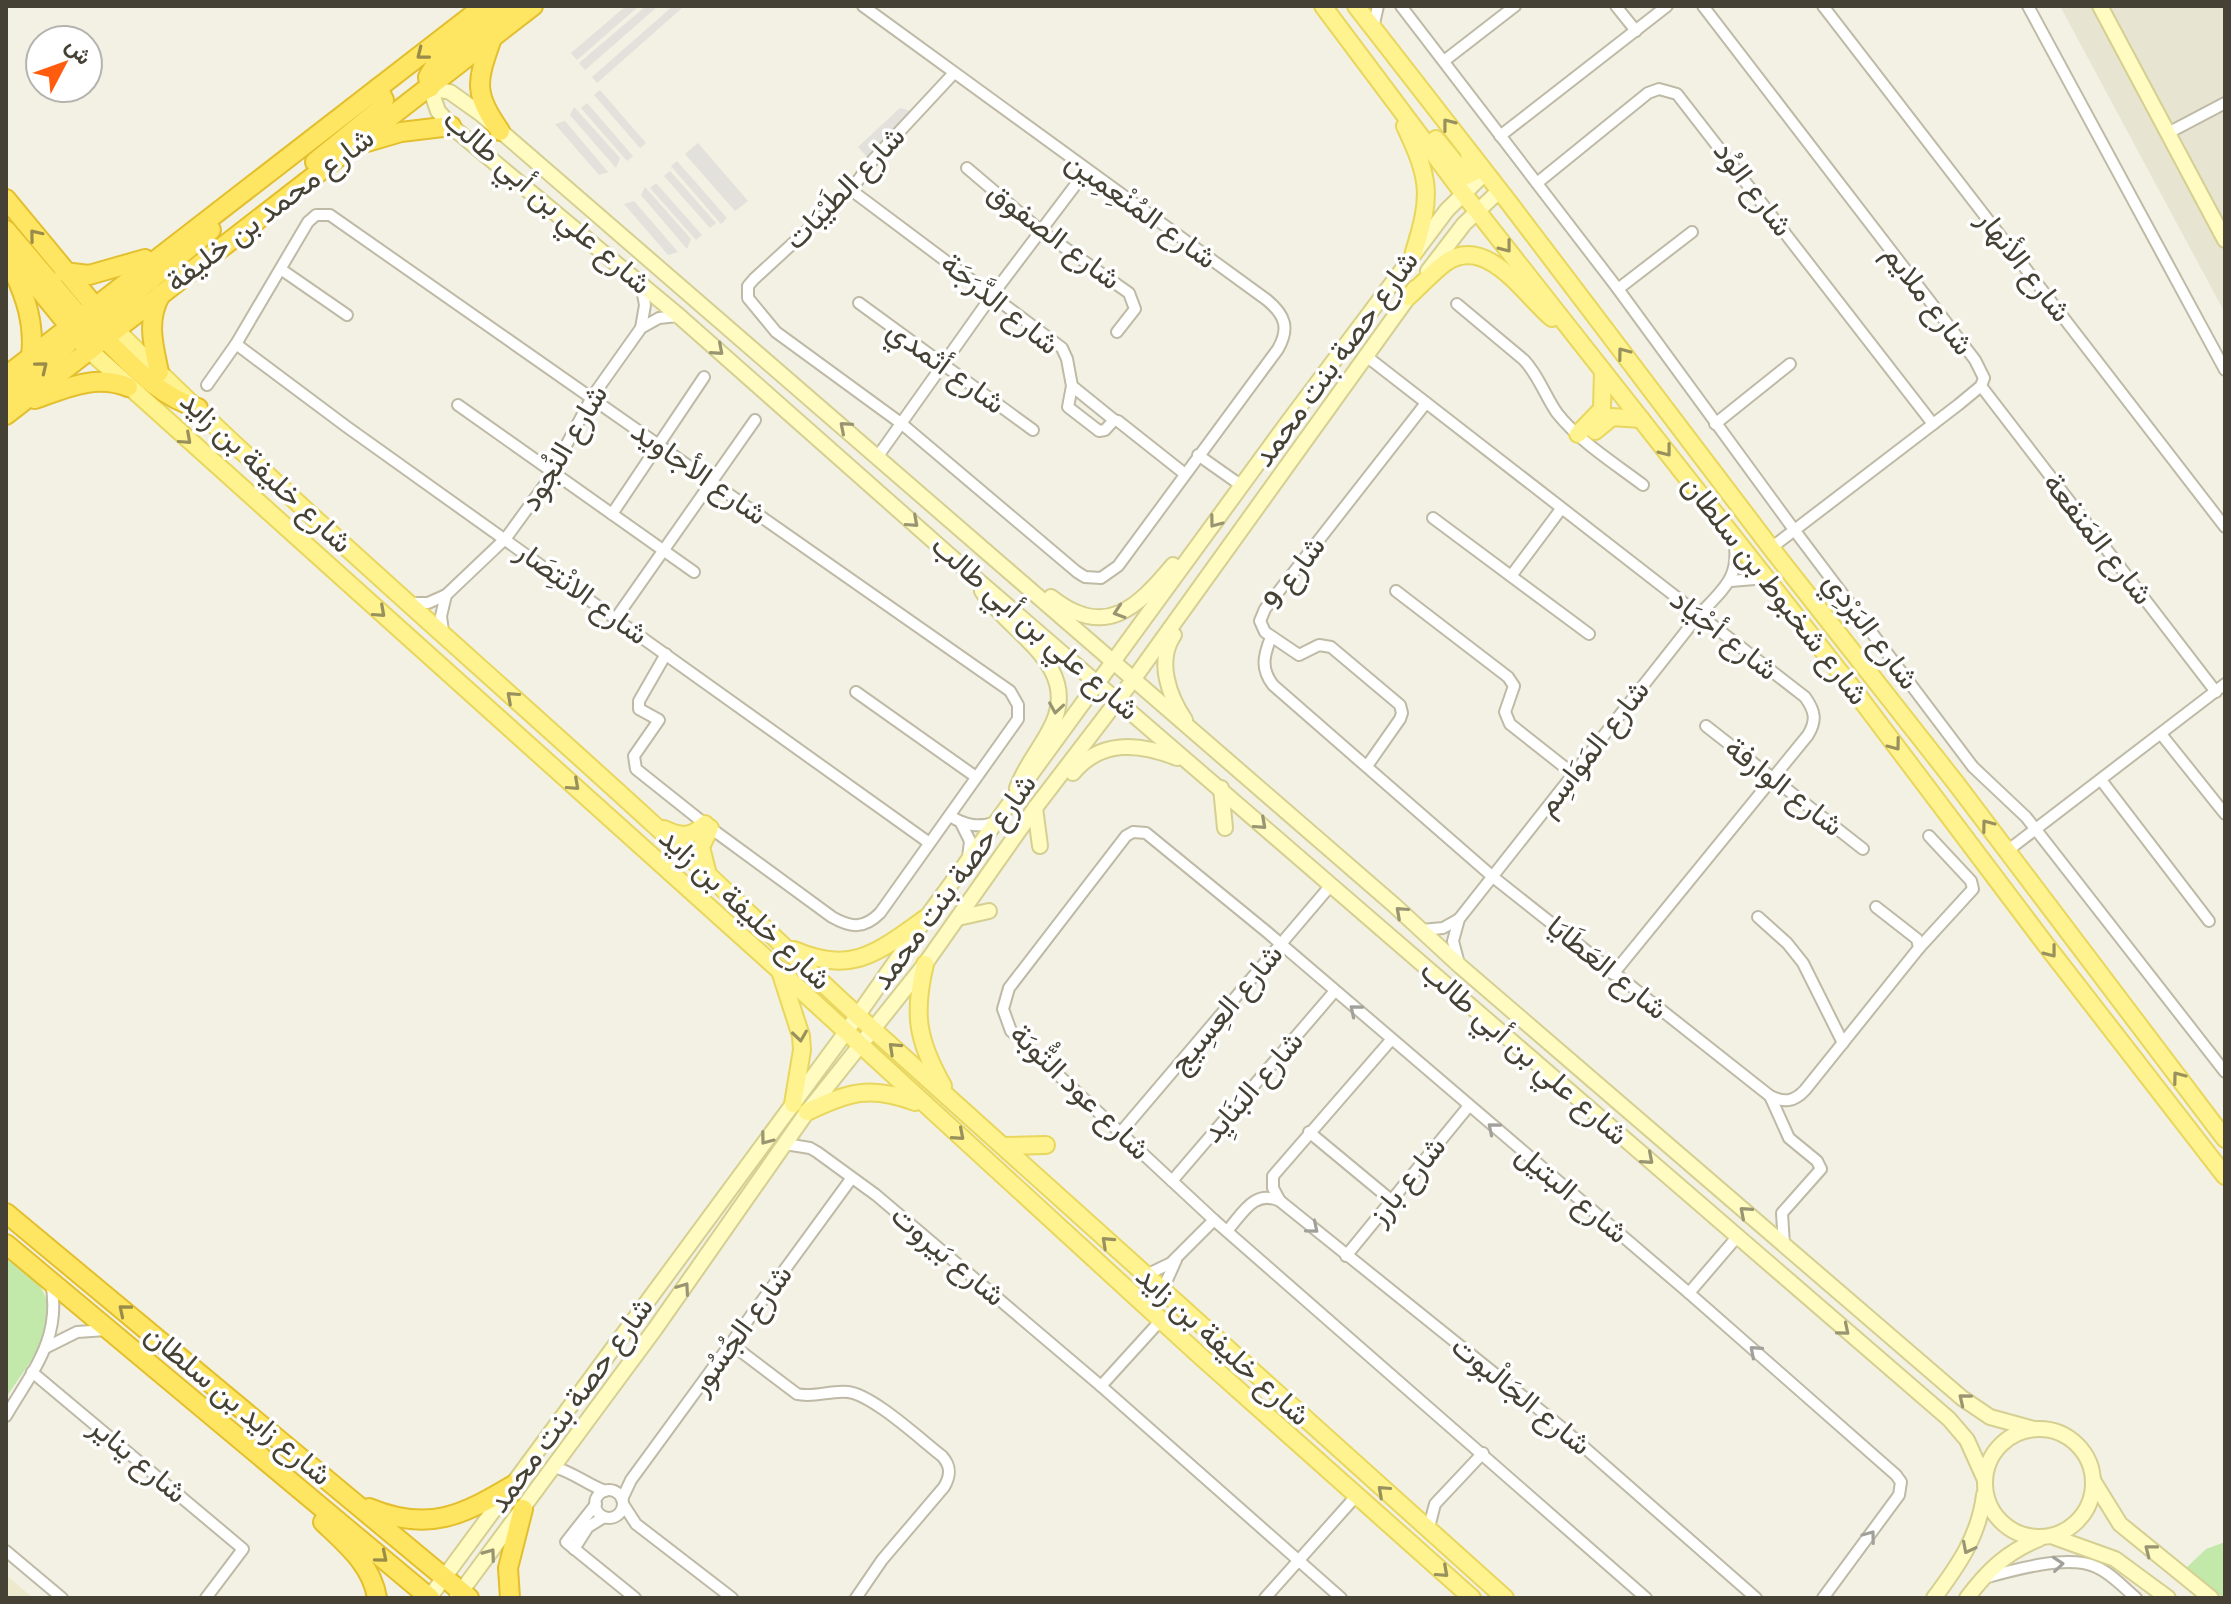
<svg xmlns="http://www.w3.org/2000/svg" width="2231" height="1604" font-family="Signika,Vazirmatn,sans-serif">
<rect width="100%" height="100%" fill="#f3f1e4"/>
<!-- residential -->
<polygon fill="#e7e4d1" points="2060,6 2225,6 2225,313"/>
<!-- education -->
<polygon fill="#ece9cd" points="6,1575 33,1598 6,1598"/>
<!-- green -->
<g fill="#c2e9aa">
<path d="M6,1255C17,1264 31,1273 39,1285C67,1323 26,1366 6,1398Z"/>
<polygon points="2225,1542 2225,1598 2224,1598 2185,1569 2206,1549"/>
</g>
<!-- parking -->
<g fill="#e3e1dc">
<polygon points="626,6 639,6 577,60 571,53"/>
<polygon points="646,6 658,6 585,70 579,63"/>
<polygon points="673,6 682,8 597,83 592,77"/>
<polygon points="600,90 646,143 640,148 594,95"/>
<polygon points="587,103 633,156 627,161 581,108"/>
<polygon points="574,107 620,158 616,168 570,115"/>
<polygon points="900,108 911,111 869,159 858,147"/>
<polygon points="565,121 608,172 609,172 599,175 555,124"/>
<polygon points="698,143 748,201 735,211 685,154"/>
<polygon points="677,161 727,218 721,224 671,166"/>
<polygon points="670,171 716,223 710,228 664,176"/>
<polygon points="656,183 702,235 696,240 650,188"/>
<polygon points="645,187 691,239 687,249 641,195"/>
<polygon points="634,201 678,252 668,255 624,204"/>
</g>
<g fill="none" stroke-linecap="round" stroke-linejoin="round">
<defs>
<g id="street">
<path d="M863,6L1267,300C1285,315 1290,328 1278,349L1118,566L1101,578L1085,577L1077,572L902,424L776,332L748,298V286L754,279L851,190L873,160L954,73"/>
<polyline points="1401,6 1618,289 1795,531 1973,767 2026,817 2225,1072"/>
<polyline points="1616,6 1636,31"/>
<polyline points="1703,6 1975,360 1984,378 1981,386 1958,405 1771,548"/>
<polyline points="1823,6 2225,527"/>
<polyline points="2028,6 2225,370"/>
<polyline points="1373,28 1378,6"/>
<polyline points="1444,61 1515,6"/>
<polyline points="2168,133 2225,103"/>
<polyline points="1500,136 1667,6"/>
<polyline points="967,168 1041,231 1129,293 1135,309 1117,332"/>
<polyline points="1537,183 1648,93 1659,89 1677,94 1933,424"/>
<polyline points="851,190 1062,348 1067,359 1072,386 1068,407 1099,431 1105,430 1114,420 1118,421 1185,474"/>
<polyline points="282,270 347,315"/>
<polyline points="641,283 645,305 641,328"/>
<polyline points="1618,289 1692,232"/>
<polyline points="859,303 1033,430"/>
<path d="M1457,304L1524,360C1539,376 1545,396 1557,413C1580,442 1614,463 1643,485"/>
<polyline points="236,344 347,427 928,842"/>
<path d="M1366,356L1805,697C1815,711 1817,720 1808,735L1613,974"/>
<path d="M207,385L236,344L308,222L316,215H330L1010,691L1018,705V719L880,913C864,929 851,928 832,917L705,824L636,769L634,756L659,720L639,709V701L666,654"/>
<polyline points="1072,386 1114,420"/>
<polyline points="1981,386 2216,692"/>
<polyline points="458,405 694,572"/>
<polyline points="1715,424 1790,364"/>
<polyline points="1198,455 1242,486"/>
<polyline points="878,456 993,294 1086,171"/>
<polyline points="612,514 704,377"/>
<polyline points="1433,518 1589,634"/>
<polyline points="1511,576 1561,509"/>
<polyline points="1731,581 1766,578"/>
<polyline points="1396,591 1508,677 1514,686 1505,712 1510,724 1572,773"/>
<polyline points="409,603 428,603 446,595 506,538 546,483 592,397 641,328 659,318 678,316"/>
<polyline points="616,618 755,420"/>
<polyline points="443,632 441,616 446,595"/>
<path d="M1271,637C1264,655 1260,668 1273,685L1493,877L1770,1096C1784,1103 1794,1102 1805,1090L1919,948L1917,939L1876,907"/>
<polyline points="856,692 976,777"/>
<polyline points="1706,726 1863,849"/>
<polyline points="2161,734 2225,814"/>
<polyline points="1367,766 1400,719 1402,713 1400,705 1331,647 1319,645 1299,655 1265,632 1260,621 1265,609 1426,403"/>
<polyline points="2101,780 2209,921"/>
<path d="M950,816C966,826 979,828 997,822"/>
<polyline points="961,823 970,841 968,858"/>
<polyline points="2007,851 2225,684"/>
<polyline points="1758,917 1787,943 1803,963 1843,1043"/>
<polyline points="1422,930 1443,928 1459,919"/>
<polyline points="1919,948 1973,889 1971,881 1929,836"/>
<path d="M1459,964L1453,941L1459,919L1698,616C1723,589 1741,578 1734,539"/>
<polyline points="1770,1096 1789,1138 1817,1161 1821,1169 1782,1213 1784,1245"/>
<polyline points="1121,1132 1331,885"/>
<polyline points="1309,1132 1391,1200"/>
<polyline points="785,1144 810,1148 817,1152 876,1195 1101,1386 1341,1598"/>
<polyline points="1172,1181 1334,992"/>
<polyline points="1280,1201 1273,1188 1273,1176 1391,1040"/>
<path d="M1227,1231C1243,1213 1254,1189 1280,1201L1561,1427L1756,1598"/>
<polyline points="1346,1256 1468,1107"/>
<polyline points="1144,1276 1171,1263 1214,1220"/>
<polyline points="1689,1293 1737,1237"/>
<polyline points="1165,1294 1167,1280 1176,1260"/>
<path d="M731,1344L797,1394C814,1398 831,1390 848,1392C873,1395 920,1439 942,1456C951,1466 951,1475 944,1487L882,1560L856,1598"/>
<polyline points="47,1347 77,1332 106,1330"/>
<polyline points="32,1372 243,1549 206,1598"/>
<polyline points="1101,1386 1161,1320"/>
<path d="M6,1416C33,1370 62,1338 51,1282"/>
<path d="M554,1467C573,1472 586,1484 605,1491"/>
<circle cx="609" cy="1504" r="14"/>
<polyline points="622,1499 631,1480 851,1179"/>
<polyline points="596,1504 566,1542 635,1598"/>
<polyline points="623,1504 636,1524 732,1598"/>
<polyline points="1428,1531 1435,1504 1483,1453"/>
<polyline points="574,1549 588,1527 604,1517"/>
<polyline points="6,1551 62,1598"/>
<path d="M1984,1578C2013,1570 2068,1554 2096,1567C2111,1573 2124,1588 2136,1598"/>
<polyline points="1265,1598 1357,1495"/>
<polyline points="1646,1598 1214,1220 1011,1031 1003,1009 1009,988 1126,836 1133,832 1146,833 1267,932 1689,1293 1896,1475 1901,1482 1899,1495 1823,1598"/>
</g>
<g id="secondary">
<polyline points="2100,6 2225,240"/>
<polyline points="1428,271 1464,224 1499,191"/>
<path d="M982,591C1008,632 1080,664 1053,723C1043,746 1026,763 1017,788"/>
<path d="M1051,597C1105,640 1137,608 1173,565"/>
<path d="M1174,635C1156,661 1169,696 1185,720"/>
<path d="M1073,773C1101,739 1140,743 1177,758"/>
<polyline points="1221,788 1225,828"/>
<polyline points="1035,808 1040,846"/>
<polyline points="958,918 989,911"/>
<circle cx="2039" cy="1483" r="54"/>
<polyline points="1985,1480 1967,1440 1949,1419 974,577 679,316 451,126 438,111 430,88 450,92 481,114 1394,905 1460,966 1962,1398 1990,1417 2034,1429"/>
<polyline points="2094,1482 2120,1524 2211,1598"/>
<polyline points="2051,1536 2115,1559 2168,1598"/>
<polyline points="457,1597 655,1329 807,1112 925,964 1035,808 1133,680 1415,288"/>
<polyline points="429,1598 846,1032 926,918 1285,426 1447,210 1485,173"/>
<path d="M1934,1598C1958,1566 1979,1536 1984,1495"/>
<path d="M1967,1598C1988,1570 2007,1552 2039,1539"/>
</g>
<g id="primary">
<polyline points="1323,6 1463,193 1850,685 2046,945 2225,1176"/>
<polyline points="1356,6 1510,204 1771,548 1955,782 2225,1139"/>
<path d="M1405,126C1430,179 1432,195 1414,252"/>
<polyline points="1436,139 1466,176 1473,173 1469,153"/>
<path d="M1408,297C1420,286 1432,273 1445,263C1487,233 1526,297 1552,318"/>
<path d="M115,329C287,500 472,658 651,822C721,885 788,952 858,1016C1073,1210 1288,1405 1505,1598"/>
<polyline points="89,350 779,970 1198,1354 1472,1598"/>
<polyline points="1595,431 1612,417 1641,419"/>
<polyline points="1578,434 1602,409 1603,371"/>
<path d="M664,829C681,837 691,838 705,824"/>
<polyline points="707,871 701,847 710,828"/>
<path d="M794,950C853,976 879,951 926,918"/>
<path d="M925,964C913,1014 917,1040 943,1086"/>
<polyline points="780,971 801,1036 802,1050 793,1104"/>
<path d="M807,1112C849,1092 870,1085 915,1102"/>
<polyline points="1005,1146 1046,1145"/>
</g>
<g id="highway">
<path d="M491,41C476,83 474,93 500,131"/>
<polyline points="430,88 428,77 435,65 508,6"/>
<polyline points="367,142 401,132 451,126"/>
<polyline points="315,162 379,110 384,100 378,88"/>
<polyline points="6,199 102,315"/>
<polyline points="6,230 80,317 89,322"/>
<polyline points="6,249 89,350"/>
<path d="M13,270C26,298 35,325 31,356"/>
<polyline points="64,272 89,275 145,259"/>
<path d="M95,334L104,338C133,366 158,396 198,408"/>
<polyline points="90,346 104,318 211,230"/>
<path d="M159,372C153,344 146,320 161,294"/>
<polyline points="6,376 484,6"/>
<polyline points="6,396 61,351 84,326"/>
<path d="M35,399C66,388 96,374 128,387"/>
<polyline points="6,415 533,6"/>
<polyline points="6,1213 469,1598"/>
<polyline points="6,1244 430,1598"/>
<path d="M369,1508C429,1533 463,1515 515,1484"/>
<path d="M323,1522C346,1544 372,1565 377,1598"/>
<polyline points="510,1598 508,1568 523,1509"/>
</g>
</defs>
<!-- street casing -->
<use href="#street" stroke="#bebaa6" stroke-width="14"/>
<!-- secondary casing -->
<use href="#secondary" stroke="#d5cf91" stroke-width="18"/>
<!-- primary casing -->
<use href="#primary" stroke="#e8d65d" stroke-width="20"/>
<!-- highway casing -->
<use href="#highway" stroke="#e3bf2e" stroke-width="22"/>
<!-- street -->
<use href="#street" stroke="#fff" stroke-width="10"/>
<!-- secondary -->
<use href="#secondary" stroke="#fffbc1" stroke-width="14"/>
<!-- primary -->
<use href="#primary" stroke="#fff390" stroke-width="16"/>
<!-- highway -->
<use href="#highway" stroke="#ffe662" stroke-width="18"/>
</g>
<!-- one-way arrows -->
<defs><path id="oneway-chevron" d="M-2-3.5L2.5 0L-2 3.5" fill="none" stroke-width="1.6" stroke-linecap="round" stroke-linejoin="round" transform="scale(2)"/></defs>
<g stroke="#998b49">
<use href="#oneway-chevron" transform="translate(422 54) rotate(142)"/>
<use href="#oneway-chevron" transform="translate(35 235) rotate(-129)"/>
<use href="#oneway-chevron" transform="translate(42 367) rotate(-39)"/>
<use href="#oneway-chevron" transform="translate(124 1310) rotate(-140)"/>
<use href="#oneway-chevron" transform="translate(382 1557) rotate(40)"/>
</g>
<g stroke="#99915d">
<use href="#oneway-chevron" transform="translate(1448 124) rotate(-128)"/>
<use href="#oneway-chevron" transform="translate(1506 247) rotate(52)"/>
<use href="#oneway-chevron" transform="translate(1623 353) rotate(-127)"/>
<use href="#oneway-chevron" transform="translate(186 439) rotate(42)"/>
<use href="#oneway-chevron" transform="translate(1666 451) rotate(52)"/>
<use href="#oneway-chevron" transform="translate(380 612) rotate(42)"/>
<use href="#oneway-chevron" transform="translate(512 697) rotate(-138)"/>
<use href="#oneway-chevron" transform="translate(1895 745) rotate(53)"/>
<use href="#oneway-chevron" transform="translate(574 785) rotate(42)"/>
<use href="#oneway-chevron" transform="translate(1987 825) rotate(-127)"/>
<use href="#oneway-chevron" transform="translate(2051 952) rotate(52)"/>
<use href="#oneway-chevron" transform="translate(800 1036) rotate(82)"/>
<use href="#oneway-chevron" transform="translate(894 1048) rotate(-137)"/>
<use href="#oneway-chevron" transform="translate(2178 1077) rotate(-127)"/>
<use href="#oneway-chevron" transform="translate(959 1135) rotate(41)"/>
<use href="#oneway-chevron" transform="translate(1107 1242) rotate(-137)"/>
<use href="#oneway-chevron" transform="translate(1383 1491) rotate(-138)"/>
<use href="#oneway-chevron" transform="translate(1443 1572) rotate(42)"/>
</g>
<g stroke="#999573">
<use href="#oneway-chevron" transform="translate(718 350) rotate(41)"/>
<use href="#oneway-chevron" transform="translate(845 427) rotate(-139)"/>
<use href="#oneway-chevron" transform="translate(913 522) rotate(42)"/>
<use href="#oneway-chevron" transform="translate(1215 522) rotate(127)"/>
<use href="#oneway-chevron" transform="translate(1119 612) rotate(162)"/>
<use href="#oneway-chevron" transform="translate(1056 708) rotate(99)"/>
<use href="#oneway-chevron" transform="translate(1261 824) rotate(42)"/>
<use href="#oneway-chevron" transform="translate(1401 912) rotate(-138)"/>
<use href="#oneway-chevron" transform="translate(766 1139) rotate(127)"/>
<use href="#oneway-chevron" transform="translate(1648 1159) rotate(41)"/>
<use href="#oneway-chevron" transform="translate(1745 1212) rotate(-139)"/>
<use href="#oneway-chevron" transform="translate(684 1288) rotate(-55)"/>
<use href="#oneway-chevron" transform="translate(1844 1330) rotate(40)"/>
<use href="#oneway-chevron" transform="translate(1964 1399) rotate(-141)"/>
<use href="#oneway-chevron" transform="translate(1968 1548) rotate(117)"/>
<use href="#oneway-chevron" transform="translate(2150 1550) rotate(-142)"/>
<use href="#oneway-chevron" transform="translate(490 1554) rotate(-54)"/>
</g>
<g stroke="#a2a09a">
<use href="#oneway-chevron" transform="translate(1355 1010) rotate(-140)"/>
<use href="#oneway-chevron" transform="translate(1493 1128) rotate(-140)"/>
<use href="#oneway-chevron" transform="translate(1313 1228) rotate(40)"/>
<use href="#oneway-chevron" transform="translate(1755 1351) rotate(-139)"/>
<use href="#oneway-chevron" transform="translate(1870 1536) rotate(-53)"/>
<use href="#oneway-chevron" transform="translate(2058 1564) rotate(-5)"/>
</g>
<g text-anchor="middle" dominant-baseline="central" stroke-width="7" stroke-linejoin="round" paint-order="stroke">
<!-- street labels -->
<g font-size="30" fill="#454134" stroke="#fff">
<text transform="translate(845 188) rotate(-46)">شارع الطَيْبَات</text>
<text transform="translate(1753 189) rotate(53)">شارع الوُد</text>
<text transform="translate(547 202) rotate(41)">شارع علي بن أبي طالب</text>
<text transform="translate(270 210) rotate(-37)">شارع محمد بن خليفة</text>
<text transform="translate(1141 210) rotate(36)">شارع المُنْعِمِين</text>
<text transform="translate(1054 236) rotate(37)">شارع الصفوق</text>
<text transform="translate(2024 266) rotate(52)">شارع الأنهار</text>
<text transform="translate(1928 300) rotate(53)">شارع ملايم</text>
<text transform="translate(1000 304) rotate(39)">شارع الدَّرَجَة</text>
<text transform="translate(1336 359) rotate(-54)">شارع حصة بنت محمد</text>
<text transform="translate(946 367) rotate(36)">شارع أثمدي</text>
<text transform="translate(564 448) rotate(-59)">شارع النُجود</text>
<text transform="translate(266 472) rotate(43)">شارع خليفة بن زايد</text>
<text transform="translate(699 473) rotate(35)">شارع الأجاويد</text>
<text transform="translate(2098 539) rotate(52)">شارع المَنفعة</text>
<text transform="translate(1294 573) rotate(-53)">شارع 9</text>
<text transform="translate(1775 590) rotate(52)">شارع شخبوط بن سلطان</text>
<text transform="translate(582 593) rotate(36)">شارع الانْتِصَار</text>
<text transform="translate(1035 628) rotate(41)">شارع علي بن أبي طالب</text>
<text transform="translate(1871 631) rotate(53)">شارع البَرْدِي</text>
<text transform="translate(1724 635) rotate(38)">شارع أجْيَاد</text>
<text transform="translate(1593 748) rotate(-52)">شارع المَوَاسِم</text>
<text transform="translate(1784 787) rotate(38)">شارع الوارفة</text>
<text transform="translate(954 882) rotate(-54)">شارع حصة بنت محمد</text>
<text transform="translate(745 909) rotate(43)">شارع خليفة بن زايد</text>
<text transform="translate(1607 968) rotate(39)">شارع العَطَايَا</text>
<text transform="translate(1226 1009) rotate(-50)">شارع العِسِيج</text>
<text transform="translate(1524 1053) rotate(41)">شارع علي بن أبي طالب</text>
<text transform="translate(1253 1087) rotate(-49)">شارع البَنَايِد</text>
<text transform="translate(1080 1092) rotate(44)">شارع عود التُّوبَة</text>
<text transform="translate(1407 1181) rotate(-51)">شارع بارز</text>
<text transform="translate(1572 1194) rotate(40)">شارع البتيل</text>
<text transform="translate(948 1256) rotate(40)">شارع بَيروت</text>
<text transform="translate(741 1330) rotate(-54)">شارع الجُسُور</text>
<text transform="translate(1223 1346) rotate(42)">شارع خليفة بن زايد</text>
<text transform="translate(1521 1396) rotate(39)">شارع الجَالْبوت</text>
<text transform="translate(238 1405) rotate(40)">شارع زايد بن سلطان</text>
<text transform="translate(571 1405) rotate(-54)">شارع حصة بنت محمد</text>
<text transform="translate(138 1460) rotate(40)">شارع يناير</text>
</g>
</g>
<!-- border -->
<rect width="2231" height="1604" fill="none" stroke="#454134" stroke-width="16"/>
<!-- north arrow -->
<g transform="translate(64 64) rotate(49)"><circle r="38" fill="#ffffff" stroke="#b5b3ae" stroke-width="2"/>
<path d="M0-6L14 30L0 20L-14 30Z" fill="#ff5c0e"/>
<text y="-12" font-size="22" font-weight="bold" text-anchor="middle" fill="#454134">ش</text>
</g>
</svg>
